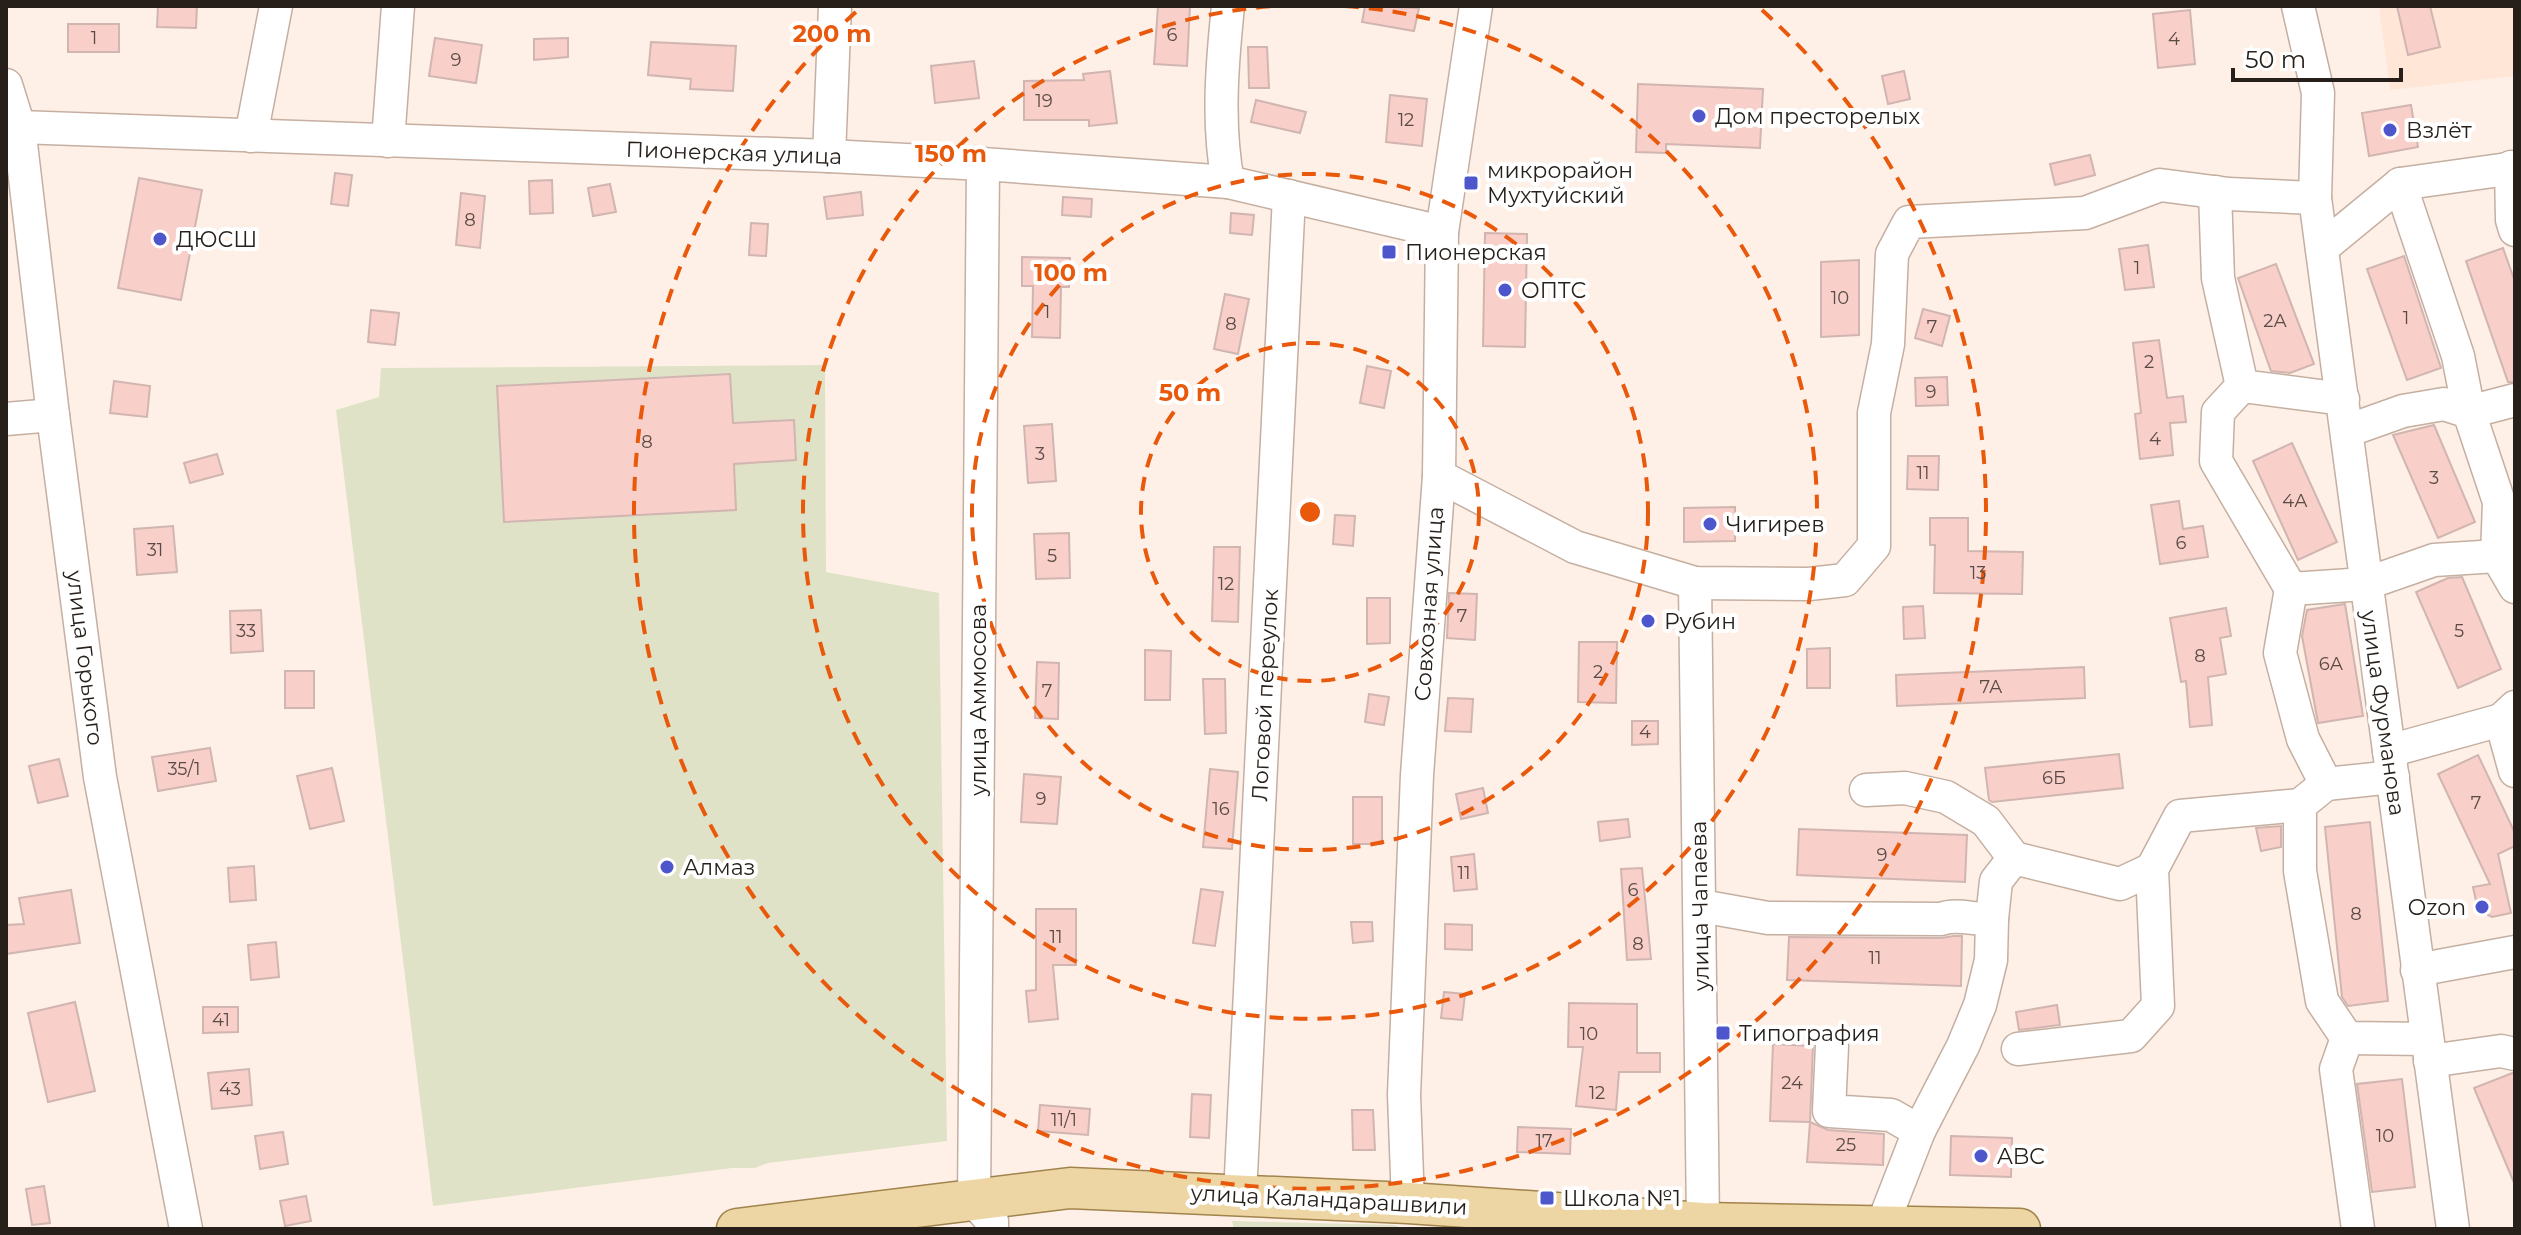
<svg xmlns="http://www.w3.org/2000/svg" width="2521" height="1235" font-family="Montserrat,sans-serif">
<rect width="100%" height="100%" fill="#fef0e7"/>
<!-- built -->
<polygon fill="#ffe6d7" points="2379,6 2515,6 2515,76 2390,90"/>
<!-- green -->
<g fill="#e0e2c7">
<polygon points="825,365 826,572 939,593 947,1141 768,1163 755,1168 732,1168 433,1206 336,410 379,397 381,368"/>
<polygon points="1232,1221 1394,1225 1407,1229 1234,1229"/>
</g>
<!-- building -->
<g fill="#f8cfc9" stroke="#d1b5b1" stroke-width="2">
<polygon points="158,6 197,6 196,28 157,27"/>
<polygon points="1158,6 1190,6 1187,66 1154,64"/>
<polygon points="1365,6 1419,8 1414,31 1362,22"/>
<polygon points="2397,6 2430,6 2440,47 2408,55"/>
<polygon points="2190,10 2195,64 2158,68 2153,14"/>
<rect x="68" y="24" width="51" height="28"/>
<polygon points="435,38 482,45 476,83 429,76"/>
<polygon points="568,38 568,57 534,60 534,39"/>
<polygon points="651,42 736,46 733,91 690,89 691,79 648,75"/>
<polygon points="1248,47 1267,47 1269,88 1249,88"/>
<polygon points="974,61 979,98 935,103 931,66"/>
<polygon points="1110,71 1117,123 1089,126 1089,120 1024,120 1024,81 1084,80 1083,74"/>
<polygon points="1904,71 1910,99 1888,104 1882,76"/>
<polygon points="1638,84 1763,89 1760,148 1666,144 1666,153 1636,152"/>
<polygon points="1390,95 1427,99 1422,146 1386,142"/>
<polygon points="1256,100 1306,112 1300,133 1251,122"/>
<polygon points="2411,105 2418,147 2369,156 2362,113"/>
<polygon points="2090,155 2095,175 2055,185 2050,164"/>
<polygon points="335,173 352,175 348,206 331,204"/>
<polygon points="139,178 202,190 181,300 118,288"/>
<polygon points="552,180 553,213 530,214 529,181"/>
<polygon points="610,184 616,212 593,216 588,188"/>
<polygon points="861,192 863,215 827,219 824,197"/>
<polygon points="461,193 485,196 480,248 456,245"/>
<polygon points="1063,197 1092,199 1091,217 1062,215"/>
<polygon points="1231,213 1254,215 1252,235 1230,233"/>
<polygon points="751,223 768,224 766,256 749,255"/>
<polygon points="1485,233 1527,234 1525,347 1483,346"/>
<polygon points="2148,245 2154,287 2125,290 2119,249"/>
<polygon points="2503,248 2515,282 2515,382 2508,382 2466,261"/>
<polygon points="2404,256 2441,368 2407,380 2367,269"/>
<polygon points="1022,257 1070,258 1069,287 1061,287 1060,338 1032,337 1033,286 1022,286"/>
<polygon points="1859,260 1859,335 1821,337 1821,262"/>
<polygon points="2276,264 2314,364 2290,373 2271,371 2238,278"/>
<polygon points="1225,294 1249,299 1238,354 1214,349"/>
<polygon points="1923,309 1950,316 1942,346 1915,338"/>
<polygon points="371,310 399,313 395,345 368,342"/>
<polygon points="2159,340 2167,398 2183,396 2186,422 2170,423 2173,455 2140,459 2135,414 2141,413 2133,343"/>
<polygon points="1367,366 1391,371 1384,408 1360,403"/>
<polygon points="730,374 733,423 794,420 796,460 734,464 736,510 504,522 497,386"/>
<polygon points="1947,377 1948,405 1916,406 1915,378"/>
<polygon points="114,381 150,386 147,417 110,413"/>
<polygon points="1052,424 1056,481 1028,483 1024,426"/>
<polygon points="2434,425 2475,522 2438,538 2393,435"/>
<polygon points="2292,443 2337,542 2298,560 2253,461"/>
<polygon points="217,454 223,474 190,483 184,463"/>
<polygon points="1908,456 1939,456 1938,490 1907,489"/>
<polygon points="2179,501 2183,529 2203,526 2208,557 2160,564 2151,505"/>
<polygon points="1735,507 1735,541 1684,542 1684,508"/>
<polygon points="1335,515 1355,516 1353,546 1333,544"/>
<polygon points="1930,518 1968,518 1968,551 2023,552 2022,594 1934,593 1935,545 1930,545"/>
<polygon points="173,526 177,572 137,575 134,529"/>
<polygon points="1069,533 1070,578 1036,579 1034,534"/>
<polygon points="1214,547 1240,547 1238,622 1212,621"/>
<polygon points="2462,577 2501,669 2458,688 2416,592 2448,578"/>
<polygon points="1449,593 1477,594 1475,640 1447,638"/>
<polygon points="1367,598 1390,598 1390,643 1367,644"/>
<polygon points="2345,604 2363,716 2318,723 2302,636 2307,610"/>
<polygon points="1923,606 1925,638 1904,639 1903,607"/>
<polygon points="2226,608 2231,636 2220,638 2226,674 2208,677 2212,725 2190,727 2186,681 2181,682 2170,618"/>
<polygon points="261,610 263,651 231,653 230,611"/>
<polygon points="1579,642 1617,642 1616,703 1578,702"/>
<polygon points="1830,648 1830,688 1807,688 1807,649"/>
<polygon points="1145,650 1171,651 1170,700 1145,700"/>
<polygon points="1037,662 1059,663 1058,719 1035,718"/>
<polygon points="2084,667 2085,698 1897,706 1896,675"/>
<rect x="285" y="671" width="29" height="37"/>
<polygon points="1203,679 1225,679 1226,733 1205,734"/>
<polygon points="1369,694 1389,697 1384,725 1365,722"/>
<polygon points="1448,698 1473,699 1471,732 1445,731"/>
<polygon points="1632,721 1658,721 1658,744 1632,745"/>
<polygon points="210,748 216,781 158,791 152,757"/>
<polygon points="2119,754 2123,788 1992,802 1989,800 1985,768"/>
<polygon points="2478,755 2515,833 2515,846 2498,854 2511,913 2492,917 2478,910 2473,887 2490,884 2438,774"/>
<polygon points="59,759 68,796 38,803 29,766"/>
<polygon points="332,768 344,821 310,829 297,776"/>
<polygon points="1210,769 1238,772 1232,849 1203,847"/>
<polygon points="1024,774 1061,777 1057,824 1021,822"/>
<polygon points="1483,788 1488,813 1461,819 1456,794"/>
<rect x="1353" y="797" width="29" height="47"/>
<polygon points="1628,819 1630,837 1600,841 1598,822"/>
<polygon points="2370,822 2388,1001 2348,1006 2342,997 2325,827"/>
<polygon points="2281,826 2281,847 2261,851 2256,828"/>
<polygon points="1799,829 1967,835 1965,882 1797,875"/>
<polygon points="1474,854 1477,889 1454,891 1451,857"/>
<polygon points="254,866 256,900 230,902 228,868"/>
<polygon points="1642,868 1651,959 1627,960 1621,869"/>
<polygon points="1201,889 1223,892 1215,946 1193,943"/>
<polygon points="71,890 80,943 6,954 6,925 24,924 19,898"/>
<polygon points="1036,909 1076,909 1076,965 1053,965 1058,1019 1029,1022 1026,991 1036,990"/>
<polygon points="1351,922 1372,922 1373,941 1353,943"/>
<polygon points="1445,924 1472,925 1472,950 1445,949"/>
<polygon points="1954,936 1962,936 1961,986 1787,980 1789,937 1941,938"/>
<polygon points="276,942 279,977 251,980 248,945"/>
<polygon points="1444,992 1465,994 1462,1020 1441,1018"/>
<polygon points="75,1002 95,1091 48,1102 28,1013"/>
<polygon points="1569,1003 1637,1004 1637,1053 1660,1053 1660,1072 1619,1072 1616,1110 1576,1106 1583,1047 1568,1047"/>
<polygon points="2057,1005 2060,1025 2019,1030 2016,1012"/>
<polygon points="203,1007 238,1007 238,1032 203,1033"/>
<polygon points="1773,1044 1813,1046 1810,1122 1770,1121"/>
<polygon points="249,1069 252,1105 212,1109 208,1073"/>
<polygon points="2515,1072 2515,1185 2474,1088"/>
<polygon points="2402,1079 2415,1187 2372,1192 2357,1084"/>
<polygon points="1192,1094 1211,1095 1209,1138 1190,1137"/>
<polygon points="1040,1105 1090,1109 1088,1135 1038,1131"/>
<polygon points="1352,1110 1373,1110 1375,1150 1353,1150"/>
<polygon points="1810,1122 1828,1130 1884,1134 1883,1165 1807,1162"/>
<polygon points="1518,1127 1571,1129 1570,1154 1517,1152"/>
<polygon points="283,1132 288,1164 260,1169 255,1136"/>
<polygon points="1951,1136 2012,1138 2011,1177 1950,1175"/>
<polygon points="44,1186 50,1223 32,1225 26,1189"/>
<polygon points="306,1196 311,1221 285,1226 280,1201"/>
</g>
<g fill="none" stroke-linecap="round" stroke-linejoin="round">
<defs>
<g id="minor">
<path d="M1228,6C1222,65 1217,124 1228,182"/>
<polyline points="2298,6 2318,93 2315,198 2453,1229"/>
<polyline points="6,85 19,127 53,415 100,777 186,1229"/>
<polyline points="19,127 829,156 983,164 1228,182 1442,232"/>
<polyline points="251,136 276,6"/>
<polyline points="388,141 398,6"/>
<polyline points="829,156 835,6"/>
<polyline points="983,164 974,1201 992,1221 992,1229"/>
<polyline points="2511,167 2512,220 2515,230"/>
<polyline points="2400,184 2458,356 2469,412 2499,502 2497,556 2515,587"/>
<polyline points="2215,192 2218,278 2242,386 2343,399"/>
<polyline points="2322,248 2400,184 2515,168"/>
<polyline points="2242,386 2218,412 2216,461 2291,589 2365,584 2434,560 2497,556"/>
<polyline points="6,419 53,415"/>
<polyline points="2347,431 2403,411 2444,404 2469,412 2515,400"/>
<polyline points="1439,476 1575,547 1695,583 1809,584 1845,580 1874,546 1874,413 1888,344 1892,254 1909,222 2085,213 2160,185 2229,194 2315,198"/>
<polyline points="1695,583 1703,1223"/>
<polyline points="2291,589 2280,653 2303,739 2326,784 2393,777"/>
<polyline points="2501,720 2515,771"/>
<polyline points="2389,751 2501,720 2515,707"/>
<polyline points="2326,784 2300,805 2300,871 2322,1001 2347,1038 2427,1039"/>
<polyline points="1866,790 1905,788 1946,797 1986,821 2014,858"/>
<path d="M1701,906L1768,918L1941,919C1957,913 1974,920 1992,919L1996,881L2014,858L2120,884L2152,869"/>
<polyline points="2417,970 2515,952"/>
<polyline points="2347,1038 2336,1069 2358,1229"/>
<polyline points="1832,1046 1829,1111 1891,1115 1919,1131"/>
<polyline points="2018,1049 2131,1036 2158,1006 2152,869 2180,816 2300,805"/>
<polyline points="2430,1061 2501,1051 2515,1054"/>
<polyline points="1240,1195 1289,196"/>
<polyline points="1408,1203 1404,1095 1417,775 1439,476 1442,232 1476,6"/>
<polyline points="1882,1226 1919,1131 1963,1046 1980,1005 1991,960 1992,919"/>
</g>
<polyline id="major" points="737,1229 1070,1188 1408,1203 1703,1223 2020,1229"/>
</defs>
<!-- minor casing -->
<use href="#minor" stroke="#c5afa1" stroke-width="35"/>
<!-- major casing -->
<use href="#major" stroke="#a1834c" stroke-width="43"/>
<!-- minor -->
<use href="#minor" stroke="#fff" stroke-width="32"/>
<!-- major -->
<use href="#major" stroke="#eed5a4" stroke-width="40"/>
</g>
<!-- distance rings -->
<g fill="none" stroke="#e8590c" stroke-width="4" stroke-dasharray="14 10">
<circle cx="1310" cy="512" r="169"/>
<circle cx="1310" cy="512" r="338"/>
<path d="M1345 6A507 507 0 1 1 1275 6"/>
<path d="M1762 10A676 676 0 1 1 858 10"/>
</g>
<!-- markers -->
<g fill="#4e56cc" stroke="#fff" stroke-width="3">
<circle cx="1699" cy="116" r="8"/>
<circle cx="2390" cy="130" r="8"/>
<rect x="1463" y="175" width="16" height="16" rx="4"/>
<circle cx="160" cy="239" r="8"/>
<rect x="1381" y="244" width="16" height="16" rx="4"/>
<circle cx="1505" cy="290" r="8"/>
<circle cx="1710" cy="524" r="8"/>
<circle cx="1648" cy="621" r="8"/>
<circle cx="667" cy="867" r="8"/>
<circle cx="2482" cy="907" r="8"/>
<rect x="1715" y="1025" width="16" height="16" rx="4"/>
<circle cx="1981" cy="1156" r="8"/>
<rect x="1539" y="1190" width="16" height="16" rx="4"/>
</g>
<g text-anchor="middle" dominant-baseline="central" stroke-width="8" stroke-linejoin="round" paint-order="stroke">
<!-- number labels -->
<g font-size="18" fill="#5b4b46">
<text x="1172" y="35">6</text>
<text x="94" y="38">1</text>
<text x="2174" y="39">4</text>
<text x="456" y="60">9</text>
<text x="1044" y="101">19</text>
<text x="1406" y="120">12</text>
<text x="470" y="220">8</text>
<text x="2137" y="268">1</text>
<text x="1840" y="298">10</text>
<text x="1047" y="312">1</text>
<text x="2406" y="318">1</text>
<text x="2275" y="321">2А</text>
<text x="1231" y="324">8</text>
<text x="1932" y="327">7</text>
<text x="2149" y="362">2</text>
<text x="1931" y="392">9</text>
<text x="2155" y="439">4</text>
<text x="647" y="442">8</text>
<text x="1040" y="454">3</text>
<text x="1923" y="473">11</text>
<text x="2434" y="478">3</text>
<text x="2295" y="501">4А</text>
<text x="2181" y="543">6</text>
<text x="155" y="550">31</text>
<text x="1052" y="556">5</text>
<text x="1978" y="573">13</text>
<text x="1226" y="584">12</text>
<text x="1462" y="616">7</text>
<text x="246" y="631">33</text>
<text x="2459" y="631">5</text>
<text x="2200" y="656">8</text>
<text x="2331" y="664">6А</text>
<text x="1598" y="672">2</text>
<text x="1991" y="687">7А</text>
<text x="1047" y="691">7</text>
<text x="1645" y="732">4</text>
<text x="184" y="769">35/1</text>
<text x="2054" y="778">6Б</text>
<text x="1041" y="799">9</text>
<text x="2476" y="803">7</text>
<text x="1221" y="809">16</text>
<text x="1882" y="855">9</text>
<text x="1464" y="873">11</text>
<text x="1633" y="890">6</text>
<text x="2356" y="914">8</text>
<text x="1056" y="937">11</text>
<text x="1638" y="944">8</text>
<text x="1875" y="958">11</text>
<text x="221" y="1020">41</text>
<text x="1589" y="1034">10</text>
<text x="1792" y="1083">24</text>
<text x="230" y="1089">43</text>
<text x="1597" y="1093">12</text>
<text x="1064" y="1120">11/1</text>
<text x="2385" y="1136">10</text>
<text x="1544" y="1141">17</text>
<text x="1846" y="1145">25</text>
</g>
<!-- poi labels -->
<g font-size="22" fill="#271f1a" stroke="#fff" text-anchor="start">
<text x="1715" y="116">Дом престорелых</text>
<text x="2406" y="130">Взлёт</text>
<text x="1487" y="170">микрорайон<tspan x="1487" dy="25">Мухтуйский</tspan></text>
<text x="176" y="239">ДЮСШ</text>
<text x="1405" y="252">Пионерская</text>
<text x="1521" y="290">ОПТС</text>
<text x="1726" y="524">Чигирев</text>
<text x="1664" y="621">Рубин</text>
<text x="683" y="867">Алмаз</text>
<text x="2466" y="907" text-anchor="end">Ozon</text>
<text x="1739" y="1033">Типография</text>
<text x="1997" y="1156">ABC</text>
<text x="1563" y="1198">Школа №1</text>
</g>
<!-- street labels -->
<g font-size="22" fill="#271f1a" stroke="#fff">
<text transform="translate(734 153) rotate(2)">Пионерская улица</text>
<text transform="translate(1429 604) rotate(-86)">Совхозная улица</text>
<text transform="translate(85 658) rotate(83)">улица Горького</text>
<text transform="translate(1265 695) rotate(-87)">Логовой переулок</text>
<text transform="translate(978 700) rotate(-90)">улица Аммосова</text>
<text transform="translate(2383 713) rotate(82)">улица Фурманова</text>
<text transform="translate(1700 906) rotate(-91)">улица Чапаева</text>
<text transform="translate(1329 1200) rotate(3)">улица Каландарашвили</text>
</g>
</g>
<circle cx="1310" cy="512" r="12" fill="#e8590c" stroke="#fff" stroke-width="4"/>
<g font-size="24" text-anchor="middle" font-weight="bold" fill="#e8590c" stroke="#fff" stroke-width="8" stroke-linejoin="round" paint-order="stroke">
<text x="832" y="42">200 m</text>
<text x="951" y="162">150 m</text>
<text x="1071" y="281">100 m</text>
<text x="1190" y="401">50 m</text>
</g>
<!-- border -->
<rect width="2521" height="1235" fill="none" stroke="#271f1a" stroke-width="16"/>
<!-- scale -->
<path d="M2233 68v12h168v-12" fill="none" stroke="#271f1a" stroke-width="4"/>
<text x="2245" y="68" font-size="24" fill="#271f1a" stroke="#ffffff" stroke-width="6" paint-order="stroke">50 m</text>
</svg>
